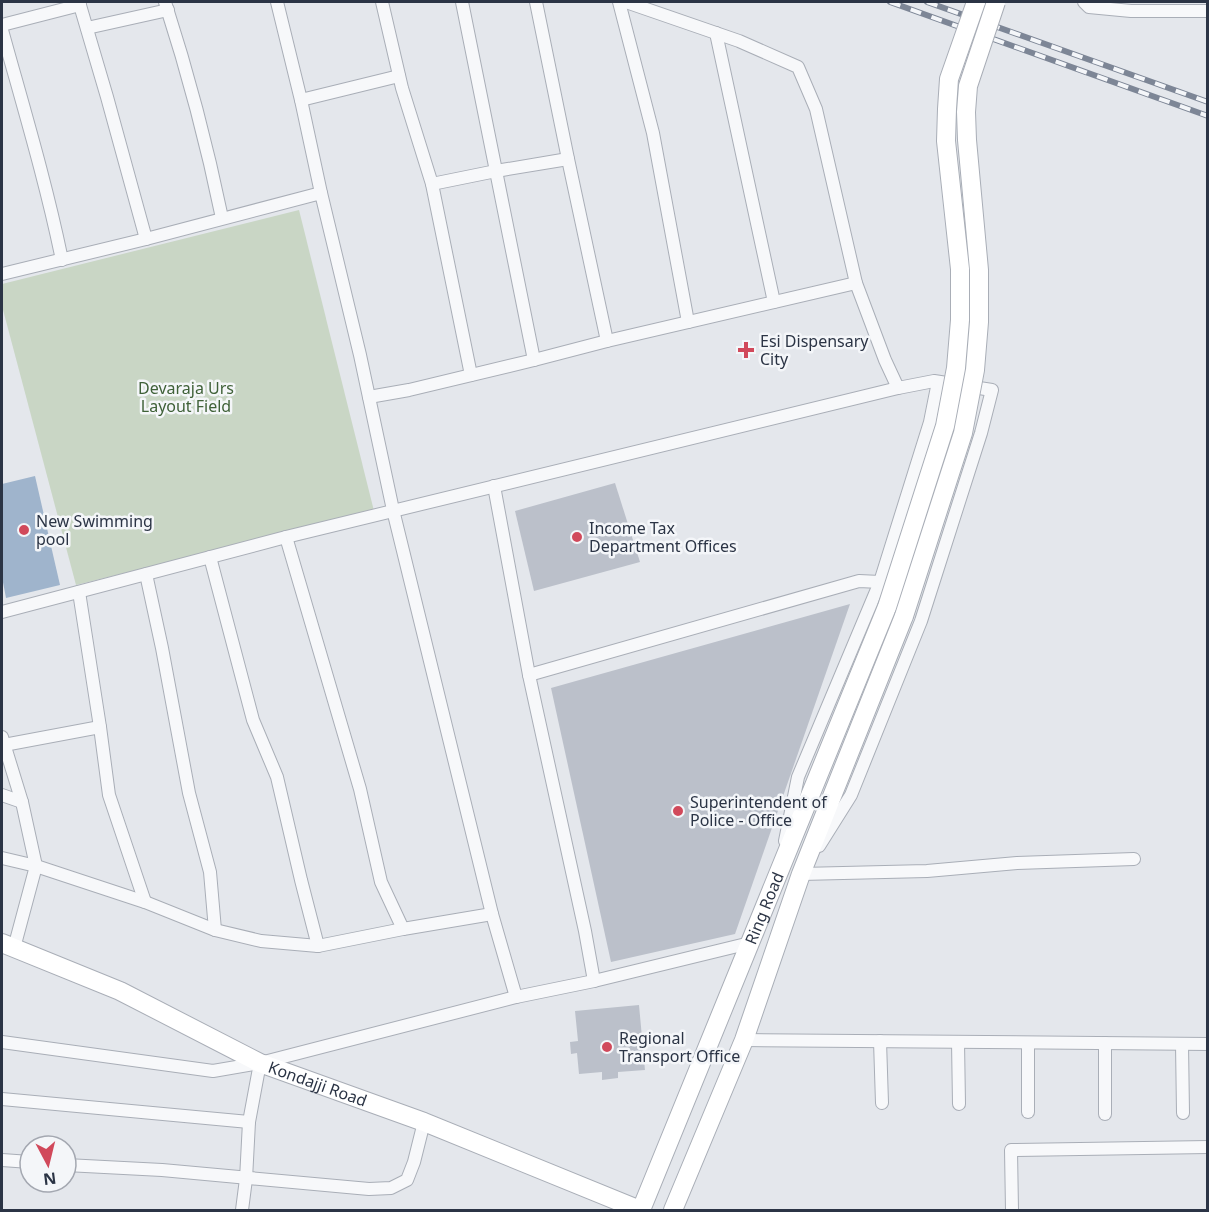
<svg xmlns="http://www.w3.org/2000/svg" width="1209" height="1212" font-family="'Noto Sans',sans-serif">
<rect width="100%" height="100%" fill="#e4e7ec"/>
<!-- green -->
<polygon fill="#c9d6c5" points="299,210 374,511 76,585 2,306 2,284"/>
<!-- water -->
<polygon fill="#9fb4cc" points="35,476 60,585 6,598 2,577 2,484"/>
<!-- building -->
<g fill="#bbc0ca">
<polygon points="615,483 640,562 534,591 515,511"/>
<polygon points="850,604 735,934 611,962 551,688"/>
<polygon points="639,1005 645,1070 618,1072 618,1078 602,1080 602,1072 579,1074 577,1053 571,1054 570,1042 578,1041 575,1011"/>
</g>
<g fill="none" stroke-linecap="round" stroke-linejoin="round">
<defs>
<g id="street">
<polyline points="79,2 107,97 146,239"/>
<path d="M165,2C188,73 207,145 222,218"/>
<polyline points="277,2 301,100 321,193"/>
<polyline points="382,2 402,88 432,184 496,171 534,360"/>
<polyline points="462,2 496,171 568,159"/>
<polyline points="536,2 568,159 607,341"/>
<polyline points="619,2 653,133 688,322"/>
<polyline points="626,2 739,41 798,67 816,109 856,283 885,360 898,388 934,381 992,390 981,433 921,621 851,795 819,846"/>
<polyline points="1084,2 1089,7 1131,11 1208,11"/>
<polyline points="2,25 80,5"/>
<polyline points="87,28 168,10"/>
<path d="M2,30C23,106 46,182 62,260"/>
<polyline points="716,33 774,302"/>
<polyline points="301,100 399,76"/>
<polyline points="432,184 471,375"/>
<polyline points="2,274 146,239 321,193 360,355 393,510 492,914 516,997"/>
<polyline points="369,397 409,390 534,360 607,341 856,283"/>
<polyline points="494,486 529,675 585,931 594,981"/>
<polyline points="286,537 360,789 381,882 403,929"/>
<polyline points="210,557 253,720 277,777 301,880 318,946"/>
<polyline points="146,574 162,648 189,793 210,872 215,930"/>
<polyline points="79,592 100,727 109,795 145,902"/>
<polyline points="2,612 286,537 898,388"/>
<polyline points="529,675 859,581 880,582"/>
<polyline points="2,737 22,802 36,866 14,948"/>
<polyline points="4,745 100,727"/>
<polyline points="2,795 22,802"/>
<polyline points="785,841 798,777 880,582 930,422 938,382"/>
<polyline points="2,858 36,866 145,902 215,930 261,941 318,946 403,929 492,914"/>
<polyline points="801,874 927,871 1017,863 1134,859"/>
<polyline points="744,1040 1208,1044"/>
<polyline points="880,1041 882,1103"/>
<polyline points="2,1042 213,1071 260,1063 516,997 594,981 750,943"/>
<polyline points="958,1042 959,1104"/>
<polyline points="1028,1043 1028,1112"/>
<polyline points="1182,1044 1183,1113"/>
<polyline points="2,1099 249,1122"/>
<polyline points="1105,1114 1105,1043"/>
<polyline points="2,1160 30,1162"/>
<polyline points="66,1165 162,1170 369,1189 391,1188 407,1180 414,1162 424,1122"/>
<polyline points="242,1210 246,1179 249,1122 260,1063"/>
<polyline points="1012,1210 1011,1150 1208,1147"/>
</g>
<g id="secondary">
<path id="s1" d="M2,943L120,991L260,1063L424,1122L640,1210"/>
<path id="s2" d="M641,1210L887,607"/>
<polyline points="673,1210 744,1040 801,874 904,616"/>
</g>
</defs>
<!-- street casing -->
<use href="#street" stroke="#a9aeb7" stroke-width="14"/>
<!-- secondary casing -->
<use href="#secondary" stroke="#a9aeb7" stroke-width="20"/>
<!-- street -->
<use href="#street" stroke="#f7f8fa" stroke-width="12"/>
<!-- secondary -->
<use href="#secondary" stroke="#fff" stroke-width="18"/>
<defs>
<g id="rail">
<polyline points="890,2 1208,116"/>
<polyline points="927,2 1208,102"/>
</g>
</defs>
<!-- rail casing -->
<use href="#rail" stroke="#7d8696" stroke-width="6"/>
<!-- rail -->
<use href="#rail" stroke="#f4f6f9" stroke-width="4" stroke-dasharray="11" stroke-linecap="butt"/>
<defs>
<g id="secondary-bridge">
<polyline points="887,607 945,426 956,368 960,320 960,269 946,141 947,109 949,79 976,2"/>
<polyline points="904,616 963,433 975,370 979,322 979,270 967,140 966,112 968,86 996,2"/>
</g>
</defs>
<!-- secondary-bridge casing -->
<use href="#secondary-bridge" stroke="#a9aeb7" stroke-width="20" stroke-linecap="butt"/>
<!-- secondary-bridge -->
<use href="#secondary-bridge" stroke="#fff" stroke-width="18"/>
</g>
<!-- markers -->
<g fill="#d1495b" stroke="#f4f6f9" stroke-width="2">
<path d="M743 341h6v6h6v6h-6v6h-6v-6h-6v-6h6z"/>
<circle cx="24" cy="530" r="6"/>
<circle cx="577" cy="537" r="6"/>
<circle cx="678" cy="811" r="6"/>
<circle cx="607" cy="1047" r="6"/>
</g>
<g text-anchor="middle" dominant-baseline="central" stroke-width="5" stroke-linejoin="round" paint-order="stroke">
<!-- poi labels -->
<g font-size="16" fill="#2b3445" stroke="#f4f6f9" text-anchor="start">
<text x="760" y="341">Esi Dispensary<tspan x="760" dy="18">City</tspan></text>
<text x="36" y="521">New Swimming<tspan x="36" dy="18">pool</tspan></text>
<text x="589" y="528">Income Tax<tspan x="589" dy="18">Department Offices</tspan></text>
<text x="690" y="802">Superintendent of<tspan x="690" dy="18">Police - Office</tspan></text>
<text x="619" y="1038">Regional<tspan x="619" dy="18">Transport Office</tspan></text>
</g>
<!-- park labels -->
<g font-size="16" fill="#3f6138" stroke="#f4f6f9">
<text x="186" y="388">Devaraja Urs<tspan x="186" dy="18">Layout Field</tspan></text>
</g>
<!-- street labels -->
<g font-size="16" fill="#2b3445" stroke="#f4f6f9">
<text stroke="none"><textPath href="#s2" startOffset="326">Ring Road</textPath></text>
<text stroke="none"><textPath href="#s1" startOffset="346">Kondajji Road</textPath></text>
</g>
</g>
<!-- border -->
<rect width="1209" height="1212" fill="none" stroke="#2b3445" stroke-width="6"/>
<!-- north arrow -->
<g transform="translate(48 1164) rotate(173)"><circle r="28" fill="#f4f6f9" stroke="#a4a8b1" stroke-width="1.5"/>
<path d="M0-4.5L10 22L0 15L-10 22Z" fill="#d1495b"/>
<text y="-9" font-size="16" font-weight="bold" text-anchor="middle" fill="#2b3445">N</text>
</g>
</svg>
